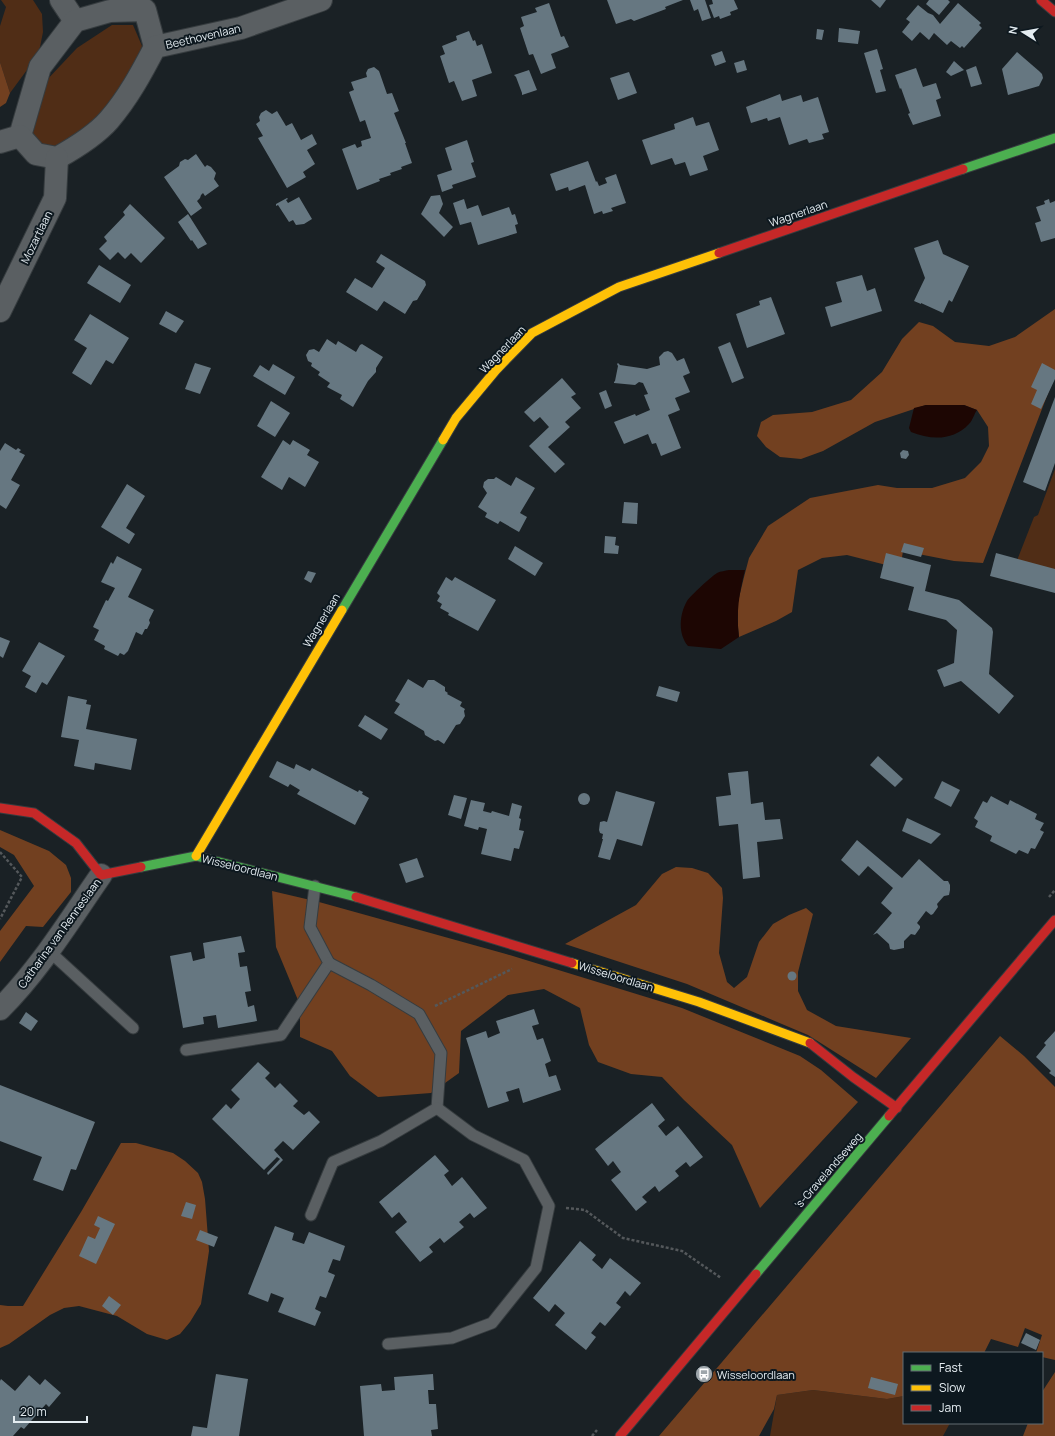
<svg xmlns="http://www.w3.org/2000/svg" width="1055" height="1436" font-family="Manrope,sans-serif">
<rect width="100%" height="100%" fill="#1a2125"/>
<!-- green -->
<g fill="#502d16">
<polygon points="1,0 33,0 42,14 43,32 40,47 35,59 10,93 0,62 0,26 6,7"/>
<polygon points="112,25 133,25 142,46 130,77 111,110 61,149 39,148 30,129 44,83 77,48"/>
<polygon points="1055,469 1055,590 1009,581 1034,517 1038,515"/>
<polygon points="813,1390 887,1399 904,1396 904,1423 950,1423 943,1436 770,1436 777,1395"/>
</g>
<!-- forest -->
<g fill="#724020">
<polygon points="0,62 10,93 6,103 0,107"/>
<polygon points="1055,309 1055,375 983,563 954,561 903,551 900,570 894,567 847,555 822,558 798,570 792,612 776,621 739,637 738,626 738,602 744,577 749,558 768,526 810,498 878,485 897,488 932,488 965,478 981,462 989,446 988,427 977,410 964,405 926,405 875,422 823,451 801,459 780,457 766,447 757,436 761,422 773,415 812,412 851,400 882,372 902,339 919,322 933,326 955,342 989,346 1015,337"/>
<polygon points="0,830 49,851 66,865 71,878 71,892 43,927 26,926 0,962 0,931 34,886 14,855 0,847"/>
<polygon points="676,867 692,868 708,873 722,888 723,898 719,953 727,982 734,988 747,977 759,942 773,924 789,915 806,908 813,914 798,972 798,991 807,1010 836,1026 911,1038 876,1078 808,1035 687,984 565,944 636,905 662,874"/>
<polygon points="272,891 319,902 506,954 682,1008 800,1056 821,1070 858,1102 760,1208 732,1145 684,1100 662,1077 631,1074 598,1062 589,1045 580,1008 544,989 508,995 461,1031 459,1073 431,1093 378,1097 350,1076 332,1051 300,1037 300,1005 276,947"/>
<polygon points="1000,1036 1024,1056 1055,1087 1055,1360 1042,1357 1042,1353 1036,1353 1042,1335 1025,1328 1018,1347 991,1339 984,1353 904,1353 904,1396 887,1399 813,1390 777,1395 774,1409 759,1436 659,1436"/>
<polygon points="121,1143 136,1143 173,1153 185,1161 198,1173 202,1182 205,1199 209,1251 201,1304 190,1322 180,1334 167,1340 147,1334 117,1316 79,1306 64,1308 50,1315 9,1344 0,1348 0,1305 8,1306 23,1306 81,1212"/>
<polygon points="1055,1372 1055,1436 1023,1436 1028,1423 1042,1423 1042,1392"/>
</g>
<!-- water -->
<g fill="#1d0603">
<path d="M926,405H964L977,410C974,414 973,420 969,424C953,441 931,440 911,432L909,428L914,408Z"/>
<path d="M729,570H745C739,594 736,612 739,637L721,649L688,646C678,634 679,615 687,601C691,595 711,577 717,573C721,571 725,571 729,570Z"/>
</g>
<!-- building -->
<g fill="#667781">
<polygon points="607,0 683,0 665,7 666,9 634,21 631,19 616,24"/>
<polygon points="690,0 705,0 711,18 702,21 698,9 694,11"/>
<polygon points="712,0 734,0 738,9 730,12 731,15 720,19 719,16 714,18 709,5 713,4"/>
<polygon points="871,0 886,0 880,8"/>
<polygon points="929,0 948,0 950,2 939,15 926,4"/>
<polygon points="549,3 561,37 564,36 569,47 551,54 556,68 541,74 533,54 529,55 520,28 524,26 521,17 537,12 535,8"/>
<polygon points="958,3 981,23 979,25 982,28 964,48 962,46 960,48 951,41 947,45 934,33 929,40 920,32 912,41 902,32 910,22 906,19 918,5 928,13 933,15 940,24"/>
<polygon points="839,28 860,31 858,44 838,42"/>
<polygon points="817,29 824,30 822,40 816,39"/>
<polygon points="469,31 473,41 475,40 477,46 482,44 492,73 472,80 477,96 462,101 454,81 449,83 440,56 445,54 442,46 457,40 456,36"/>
<polygon points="877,49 883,69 880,70 886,91 876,93 864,53"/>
<polygon points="722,51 726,62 715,66 711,55"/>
<polygon points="1017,52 1039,71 1042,74 1043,78 1039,86 1008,95 1002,69"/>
<polygon points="744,60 747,70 737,73 734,63"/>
<polygon points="954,61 964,70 951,76 946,72"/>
<polygon points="976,66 982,84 971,87 966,70"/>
<polygon points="374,67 379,71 387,94 392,93 399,111 394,113 406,143 405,143 412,163 401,167 402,169 390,173 391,175 379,179 380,181 357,190 342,149 355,144 357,148 362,146 361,141 371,138 365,120 360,122 349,92 354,90 351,82 367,77 366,73 368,69"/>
<polygon points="916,68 923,87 936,83 941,98 936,100 941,116 913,125 908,114 910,113 901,88 900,89 895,75"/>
<polygon points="529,70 537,90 522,95 522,93 516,77 514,75"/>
<polygon points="629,72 637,93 618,100 610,78"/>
<polygon points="780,94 782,101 801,95 803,102 818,97 829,132 822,134 824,139 809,143 807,139 789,145 780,117 768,121 767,118 751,123 746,107"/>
<polygon points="266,110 272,114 277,111 286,126 292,123 301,140 312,134 317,144 307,150 315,164 303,172 306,177 287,188 258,138 263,136 256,124 260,121 259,117 261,113"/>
<polygon points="693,117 696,126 709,122 719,150 703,156 708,170 690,176 685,162 675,165 672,158 651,165 642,140 675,129 674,124"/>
<polygon points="467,140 474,162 471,163 476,177 452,185 453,188 442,192 437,175 452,170 445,148"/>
<polygon points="196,154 205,167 207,165 211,167 216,173 214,179 219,186 205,196 203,193 201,195 200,198 197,201 202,208 191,216 164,177 179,166 180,162 185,159 188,160"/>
<polygon points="588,161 596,182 597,181 599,186 607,183 605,178 616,174 626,203 611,208 613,211 603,214 602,211 594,214 585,185 569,191 568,187 556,191 550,174"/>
<polygon points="440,195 443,204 439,213 453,227 444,237 421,214 431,196"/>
<polygon points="299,197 312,219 304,224 296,225 293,220 289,222 278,205 276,206 276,204 287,198 288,199 286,200 288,203"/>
<polygon points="464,199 467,209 478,205 482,216 509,207 512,215 515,214 518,224 515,225 517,233 478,245 471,222 460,225 453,203"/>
<polygon points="1049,199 1050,203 1055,201 1055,238 1041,242 1035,223 1041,221 1036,207 1045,204 1044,201"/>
<polygon points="130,204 165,238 141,263 131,253 125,259 118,252 110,260 99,249 107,241 104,237 125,215 123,212"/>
<polygon points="188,214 207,244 198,249 192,240 191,241 178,222"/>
<polygon points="938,240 943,254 969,266 952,302 949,300 943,313 921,303 921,304 914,301 925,278 914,248"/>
<polygon points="381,254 425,281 426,285 417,300 413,301 405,314 384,301 377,311 346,292 355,278 372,288 385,268 376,262"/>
<polygon points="99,265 131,285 120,303 87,283"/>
<polygon points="862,275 867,291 875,288 882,311 831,327 825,307 842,302 836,282"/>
<polygon points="771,297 785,334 747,348 736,314 760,305 759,301"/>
<polygon points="166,311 184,321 176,333 159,324"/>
<polygon points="90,314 129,338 113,364 106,360 91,385 72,373 87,348 74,340"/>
<polygon points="327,339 336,345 338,341 356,352 360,345 362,344 383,357 376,368 376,372 368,381 353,407 340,399 342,395 327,387 330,383 318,375 320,372 311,366 312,363 308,361 306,355 309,350 314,349 319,352"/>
<polygon points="730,342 744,378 732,383 718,347"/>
<polygon points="664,352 668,351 672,353 677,361 684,358 690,373 683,376 690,392 675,398 680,410 668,415 681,448 661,456 656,443 652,444 648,434 624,444 614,422 635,414 636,416 650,410 644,395 648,394 643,383 639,382 635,385 614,383 614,382 615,381 618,366 617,364 618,363 620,365 647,369 660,365 659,357"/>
<polygon points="195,363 211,368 200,394 185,389"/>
<polygon points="1042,363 1055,370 1055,379 1041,409 1031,404 1037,390 1031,387"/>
<polygon points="273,364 295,377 285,395 253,376 260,365 269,371"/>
<polygon points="562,378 576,394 571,397 581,408 565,422 570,427 548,447 565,464 555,473 529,446 549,427 540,417 534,422 524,412"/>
<polygon points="606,390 612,406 605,409 599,393"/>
<polygon points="1055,397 1055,463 1045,491 1023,482"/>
<polygon points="271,401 290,413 275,437 257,426"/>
<polygon points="283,440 290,445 293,440 310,450 307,455 319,462 305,487 289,477 282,490 261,477"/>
<polygon points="5,443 16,450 18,448 21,450 19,452 25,455 11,480 20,485 6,509 0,505 0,451"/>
<polygon points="903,450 908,451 909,455 906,459 901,458 900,453"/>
<polygon points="496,477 511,486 516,477 535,488 520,513 527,517 519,532 500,521 498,524 485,517 487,513 478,507 487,493 483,487 484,482 488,479 494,479"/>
<polygon points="127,484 145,496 126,528 135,534 129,544 101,527"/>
<polygon points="624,502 638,503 637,524 622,523"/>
<polygon points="605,536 616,537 615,545 619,546 618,554 604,553"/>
<polygon points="904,543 924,548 921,557 901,552"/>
<polygon points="515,546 543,563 535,576 508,559"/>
<polygon points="886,553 931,565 925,591 959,600 992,628 993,632 989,674 1014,696 999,714 961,681 944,687 937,670 954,663 957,630 946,620 908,610 914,587 880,578"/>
<polygon points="996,553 1055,569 1055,593 990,576"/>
<polygon points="117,556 142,569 128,597 154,610 149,620 150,623 147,629 145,629 142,635 136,632 128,651 124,655 120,653 118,656 104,649 105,646 94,640 99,630 93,627 106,600 108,601 115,588 101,582 111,562 113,564"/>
<polygon points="308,571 316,573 311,583 304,579"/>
<polygon points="446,577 452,581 455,577 496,600 478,631 448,615 449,613 440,608 442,604 437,601 440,596 437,593"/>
<polygon points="0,637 10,641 3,658 0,656"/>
<polygon points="39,642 65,656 47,685 42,682 36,693 25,687 31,676 22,671"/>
<polygon points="408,679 423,688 428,680 434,680 445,687 445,691 448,693 447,694 462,702 460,706 465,709 464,711 465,716 460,724 456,725 444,744 438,740 435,741 425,735 424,731 394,713 400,704 395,701"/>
<polygon points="659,686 680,692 677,702 656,696"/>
<polygon points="68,696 87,700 86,704 91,705 86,729 137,739 131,770 95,763 94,770 74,766 79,740 61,737"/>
<polygon points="365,715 388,729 381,740 358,726"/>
<polygon points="878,756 903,779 895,787 870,765"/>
<polygon points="277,761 294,769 296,764 310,771 312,768 358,792 359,790 363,792 362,794 369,798 355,825 297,794 300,790 290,784 288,787 269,777"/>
<polygon points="748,771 751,804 763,802 765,820 780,819 783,839 757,842 760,877 743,879 738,824 719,826 716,797 731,795 728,773"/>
<polygon points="942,781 960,790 951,807 934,798"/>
<polygon points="616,791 655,802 642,846 617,839 610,860 598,857 603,839 602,839 603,834 600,833 599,830 600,822 604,821 607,822"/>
<circle cx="584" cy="799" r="6"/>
<polygon points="454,795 467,798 461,819 448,815"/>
<polygon points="991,796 1008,805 1010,800 1037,814 1035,819 1044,823 1040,830 1044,832 1035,849 1031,848 1028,854 1019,850 1016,854 990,841 992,836 975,827 978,821 974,818 983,801 987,803"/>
<polygon points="471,800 485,803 483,811 491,813 492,811 509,816 512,803 522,806 519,818 521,819 519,830 524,831 519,849 514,848 511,861 481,854 487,829 479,827 478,830 464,826"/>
<polygon points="907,818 941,834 931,844 902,831"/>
<polygon points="857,840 902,878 919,859 944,881 948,881 950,885 950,890 949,895 944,896 937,904 938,907 933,914 931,915 926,911 917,923 920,926 920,928 915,935 911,934 904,941 904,948 894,950 890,949 889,944 877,933 873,935 892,913 881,903 893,888 868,866 859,876 841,860"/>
<polygon points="417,858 424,877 406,883 399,864"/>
<polygon points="241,936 245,952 238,953 240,967 247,966 251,991 245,992 248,1007 254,1005 257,1021 218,1028 216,1015 203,1017 204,1024 183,1028 170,956 191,952 193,961 205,958 203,943"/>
<circle cx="792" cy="976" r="4.5"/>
<polygon points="534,1009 539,1024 532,1026 537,1040 543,1038 551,1061 545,1064 549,1077 556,1075 561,1090 523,1103 519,1088 506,1092 509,1101 488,1108 466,1038 486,1031 488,1038 500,1033 496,1021"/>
<polygon points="26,1012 38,1021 31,1031 19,1023"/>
<polygon points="1055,1031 1055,1077 1049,1073 1051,1071 1036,1057 1046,1045 1044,1043"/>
<polygon points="258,1062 270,1073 265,1078 275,1088 280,1083 298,1101 293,1106 304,1115 309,1111 320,1122 293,1150 283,1141 274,1150 283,1160 268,1175 267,1173 280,1159 277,1157 264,1170 212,1119 226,1104 231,1109 240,1099 231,1090"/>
<polygon points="0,1085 95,1122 76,1170 71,1169 63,1191 33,1180 42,1157 0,1141"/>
<polygon points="652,1103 665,1120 658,1126 666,1136 678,1126 703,1157 690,1167 686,1162 675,1171 679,1176 659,1192 655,1186 642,1197 647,1202 636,1211 611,1180 621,1172 613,1161 608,1166 595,1149"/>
<polygon points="435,1155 449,1171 444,1175 452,1186 462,1177 487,1208 474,1218 470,1213 459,1222 464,1227 444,1243 440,1238 429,1247 433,1252 420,1262 395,1232 407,1222 399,1212 392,1218 379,1202"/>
<polygon points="186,1202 196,1205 192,1219 181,1216"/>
<polygon points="98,1216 115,1224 96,1264 79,1256 88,1236 95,1239 100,1228 94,1225"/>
<polygon points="275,1226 294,1233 292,1240 304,1244 309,1232 345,1246 340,1261 333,1259 328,1272 335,1275 326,1298 320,1296 315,1309 321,1312 315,1326 278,1312 284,1298 271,1293 268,1302 248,1294"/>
<polygon points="200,1230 218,1237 214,1247 196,1240"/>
<polygon points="580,1241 596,1255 592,1260 602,1269 610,1258 641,1283 630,1296 625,1291 616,1303 621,1307 605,1326 600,1322 591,1333 596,1337 586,1350 555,1325 565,1313 555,1304 549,1312 533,1298"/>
<polygon points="109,1296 121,1305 113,1315 102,1306"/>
<polygon points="1026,1333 1040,1340 1036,1350 1021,1343"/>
<polygon points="216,1374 248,1379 239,1436 191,1436 193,1426 207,1428"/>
<polygon points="433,1374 434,1390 428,1390 429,1404 436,1404 438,1429 431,1430 432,1436 364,1436 360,1386 381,1384 382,1391 395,1390 394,1377"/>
<polygon points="29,1375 40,1385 45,1379 61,1393 49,1407 46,1404 24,1429 21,1427 13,1436 0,1436 0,1381 1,1379 15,1391"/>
<polygon points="871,1377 898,1384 895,1395 868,1388"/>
</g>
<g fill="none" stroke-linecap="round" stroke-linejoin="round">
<defs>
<g id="lane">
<polyline points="49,951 133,1028"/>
<polyline points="186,1050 281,1035 329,963 310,927 315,886"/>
<polyline points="311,1215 333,1162 381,1141 437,1108 441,1053 419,1014 371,985 329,963"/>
<polyline points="388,1344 452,1338 492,1323 536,1268 549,1206 524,1160 473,1135 437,1108"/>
</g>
<g id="street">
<polyline points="61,0 75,21"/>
<polyline points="20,136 40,67 75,21 110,11 145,10 155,47"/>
<path d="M0,142L20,136L36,154L57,158C75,148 95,136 109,120C128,98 142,72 155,47L241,28L321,0"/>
<polyline points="0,311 55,198 57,158"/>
<path d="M0,1009C40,969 69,921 101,875"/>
</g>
<g id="fast">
<polyline points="963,169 1055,138"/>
<polyline points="342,610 443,440"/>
<polyline points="141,867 196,856 356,897"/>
<polyline points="756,1274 889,1116"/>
</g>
<g id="slow">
<polyline points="443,440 456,418 496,370 532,333 619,287 719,253"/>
<polyline points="196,856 342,610"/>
<polyline points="572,963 699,1002 810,1043"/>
</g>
<g id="jam">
<polyline points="1041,0 1055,12"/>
<polyline points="719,253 963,169"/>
<polyline points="0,808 34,813 76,843 101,875 141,867"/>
<polyline points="356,897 572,963"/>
<polyline points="810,1043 853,1077 897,1108"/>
<polyline points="889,1116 1055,920"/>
<polyline points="620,1436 756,1274"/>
</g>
</defs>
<!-- lane casing -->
<use href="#lane" stroke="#363c3f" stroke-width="13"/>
<!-- street casing -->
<use href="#street" stroke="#363c3f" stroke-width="24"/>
<!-- fast casing -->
<use href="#fast" stroke="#363c3f" stroke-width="11"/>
<!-- slow casing -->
<use href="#slow" stroke="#363c3f" stroke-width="11"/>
<!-- jam casing -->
<use href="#jam" stroke="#363c3f" stroke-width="11"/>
<!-- path -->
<g stroke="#54585b" stroke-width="2.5" stroke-dasharray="3 2" stroke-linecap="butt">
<polyline points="0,852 22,877 0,919"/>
<polyline points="1049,897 1055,890"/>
<polyline points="435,1006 512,969"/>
<polyline points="566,1208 585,1210 623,1238 682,1251 721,1278"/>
<polyline points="592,1436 597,1430"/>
</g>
<!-- lane -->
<use href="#lane" stroke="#5a5f62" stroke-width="11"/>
<!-- street -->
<use href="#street" stroke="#5a5f62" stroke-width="22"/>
<!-- fast -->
<use href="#fast" stroke="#4caf50" stroke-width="9"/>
<!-- slow -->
<use href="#slow" stroke="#ffc107" stroke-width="9"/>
<!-- jam -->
<use href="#jam" stroke="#c62828" stroke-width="9"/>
</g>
<!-- icons -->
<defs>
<symbol id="bus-disc" viewBox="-11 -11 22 22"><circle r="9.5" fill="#9da5aa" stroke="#0d181f"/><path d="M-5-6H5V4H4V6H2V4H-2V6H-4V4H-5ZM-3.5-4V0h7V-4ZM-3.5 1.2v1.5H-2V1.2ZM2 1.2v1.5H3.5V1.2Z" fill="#fff"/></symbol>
</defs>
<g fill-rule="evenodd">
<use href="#bus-disc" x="694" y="1364" width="20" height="20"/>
</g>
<g text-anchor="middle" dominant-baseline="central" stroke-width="4" stroke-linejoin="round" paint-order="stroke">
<!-- street labels -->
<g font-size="11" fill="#e4ecf1" stroke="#0d181f">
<text transform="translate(203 36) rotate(-13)">Beethovenlaan</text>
<text transform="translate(798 213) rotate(-19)">Wagnerlaan</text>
<text transform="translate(36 237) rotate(-64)">Mozartlaan</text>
<text transform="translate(502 349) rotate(-46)">Wagnerlaan</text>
<text transform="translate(321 620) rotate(-59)">Wagnerlaan</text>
<text transform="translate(240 867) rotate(14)">Wisseloordlaan</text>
<text transform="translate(59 933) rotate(-54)">Catharina van Renneslaan</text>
<text transform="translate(616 976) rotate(17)">Wisseloordlaan</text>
<text transform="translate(828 1170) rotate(-49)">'s-Gravelandseweg</text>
</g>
<!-- poi labels -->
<g font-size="11" fill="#e4ecf1" stroke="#0d181f" text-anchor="start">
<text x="717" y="1374">Wisseloordlaan</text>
</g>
</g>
<!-- legend -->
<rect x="903" y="1352" width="140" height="72" fill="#0d181f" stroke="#636d73"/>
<rect x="911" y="1365" width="20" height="6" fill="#4caf50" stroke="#636d73"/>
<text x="939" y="1372" font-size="12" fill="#e4ecf1">Fast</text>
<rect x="911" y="1385" width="20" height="6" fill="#ffc107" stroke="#636d73"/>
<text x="939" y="1392" font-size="12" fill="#e4ecf1">Slow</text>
<rect x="911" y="1405" width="20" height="6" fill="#c62828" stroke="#636d73"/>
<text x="939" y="1412" font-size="12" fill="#e4ecf1">Jam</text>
<!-- north arrow -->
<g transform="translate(1023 32) rotate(281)" stroke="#0d181f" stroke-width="3" paint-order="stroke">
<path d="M0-3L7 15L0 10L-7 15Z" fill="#e4ecf1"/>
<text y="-6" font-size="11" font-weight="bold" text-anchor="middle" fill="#e4ecf1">N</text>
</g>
<!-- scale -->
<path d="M14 1416v6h73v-6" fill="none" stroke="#e4ecf1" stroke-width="2"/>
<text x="20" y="1416" font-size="12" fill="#e4ecf1" stroke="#0d181f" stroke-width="3" paint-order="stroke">20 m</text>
</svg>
